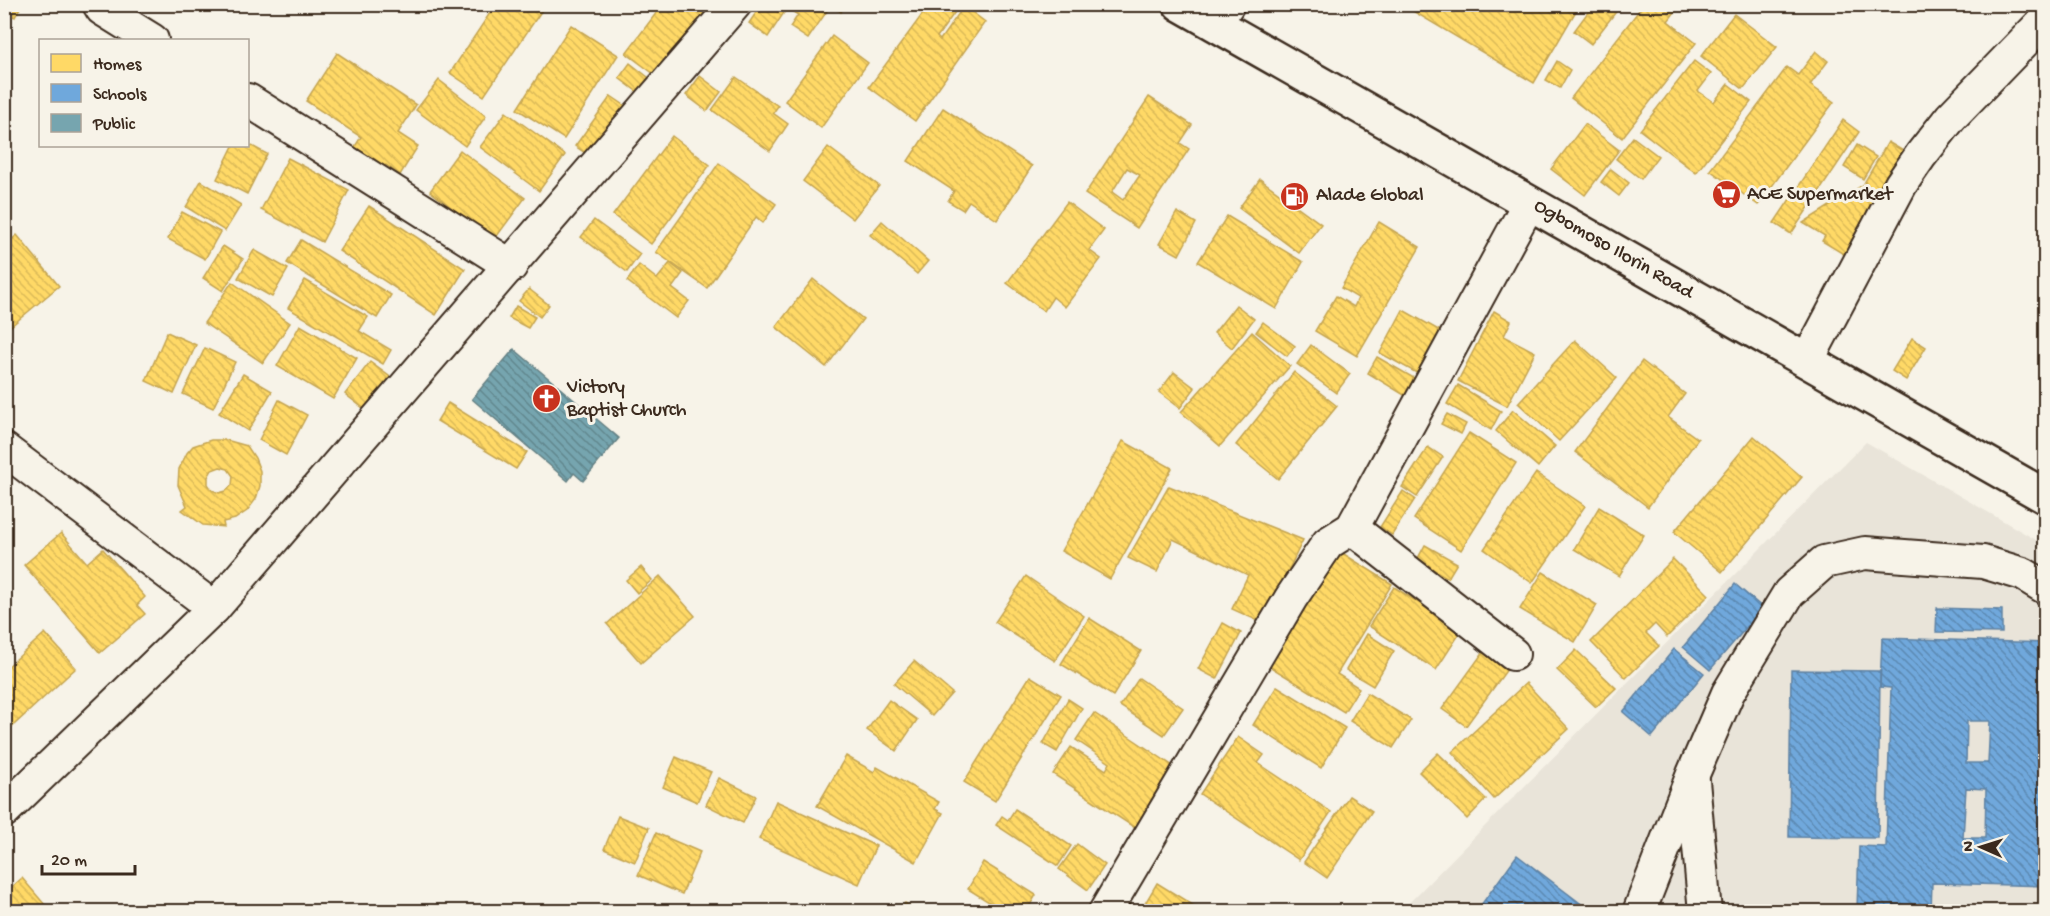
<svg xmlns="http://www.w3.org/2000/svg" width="2050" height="916" font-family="'Gochi Hand',sans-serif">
<defs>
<pattern id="homes-back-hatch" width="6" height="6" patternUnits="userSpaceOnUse" patternTransform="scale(1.5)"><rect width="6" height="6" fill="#ffd966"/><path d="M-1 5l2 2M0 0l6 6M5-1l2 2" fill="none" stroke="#dbba58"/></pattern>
<pattern id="schools-back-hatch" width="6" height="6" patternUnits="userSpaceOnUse" patternTransform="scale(1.5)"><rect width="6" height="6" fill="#6fa8dc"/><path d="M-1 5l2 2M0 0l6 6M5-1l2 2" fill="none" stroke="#5c89b2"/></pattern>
<pattern id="public-back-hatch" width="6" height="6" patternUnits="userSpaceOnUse" patternTransform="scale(1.5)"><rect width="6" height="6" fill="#76a5af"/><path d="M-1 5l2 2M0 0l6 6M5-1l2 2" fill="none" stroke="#62878e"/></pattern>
</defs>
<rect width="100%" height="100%" fill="#f7f3e8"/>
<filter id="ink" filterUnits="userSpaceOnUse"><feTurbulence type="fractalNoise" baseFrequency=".0167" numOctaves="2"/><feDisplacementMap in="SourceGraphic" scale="12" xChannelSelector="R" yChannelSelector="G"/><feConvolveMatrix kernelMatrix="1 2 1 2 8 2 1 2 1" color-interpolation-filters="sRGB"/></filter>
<g filter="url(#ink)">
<!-- built -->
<polygon fill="#e9e4d9" points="1866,442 2045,545 2045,911 1400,912"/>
<!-- homes -->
<g fill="url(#homes-back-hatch)" stroke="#c4a450" stroke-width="1.5" fill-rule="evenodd">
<polygon points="4,4 22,4 15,17 4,12"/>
<polygon points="496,4 546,4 484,96 450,73"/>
<polygon points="663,4 712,4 658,77 626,53"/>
<polygon points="762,4 846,4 841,12 831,5 808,39 790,27 798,15 787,8 768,37 749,23"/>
<polygon points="930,4 960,5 937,37 940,40 964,6 985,22 915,121 869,87"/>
<polygon points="1401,4 1580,4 1534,83"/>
<polygon points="1594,4 1622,4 1591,44 1574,31"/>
<polygon points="1644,4 1681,4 1668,21 1696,43 1622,138 1571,98"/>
<polygon points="1734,14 1777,47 1743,89 1701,56"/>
<polygon points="571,25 618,55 564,139 517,109"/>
<polygon points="832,36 868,63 821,128 785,101"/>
<polygon points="1816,51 1828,61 1810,85 1834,102 1758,205 1710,170 1787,67 1798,75"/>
<polygon points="337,53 416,105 398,133 418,146 400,175 386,165 379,175 349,156 361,137 306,101"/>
<polygon points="1557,61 1570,70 1560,88 1546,80"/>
<polygon points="1694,61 1711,74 1698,91 1714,102 1728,84 1751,102 1696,173 1640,130"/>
<polygon points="630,63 653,81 643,96 619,78"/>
<polygon points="700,76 721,92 707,111 686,95"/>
<polygon points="736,77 778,106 773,113 788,124 770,151 712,110"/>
<polygon points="439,80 486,116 465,146 416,110"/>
<polygon points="611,96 627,107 591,157 575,146"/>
<path d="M1149,97L1192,125L1180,143L1189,149L1137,228L1085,194ZM1127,168L1140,175L1123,200L1112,192Z"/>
<polygon points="943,108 1032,166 997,220 969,201 963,210 948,201 954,191 908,161"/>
<polygon points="506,112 565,155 539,191 480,147"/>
<polygon points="1843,120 1859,132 1791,234 1774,223"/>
<polygon points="1585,124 1619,150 1585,195 1551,169"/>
<polygon points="672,136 710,165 651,244 613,215"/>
<polygon points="1633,137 1658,156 1641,179 1616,159"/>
<polygon points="1888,142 1910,155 1850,258 1822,241 1825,236 1803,223 1863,185"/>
<polygon points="248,144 267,154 247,194 217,179 233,146 248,146"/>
<polygon points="1857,145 1876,157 1863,179 1844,167"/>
<polygon points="828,147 879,186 853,219 803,181"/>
<polygon points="460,150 525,198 494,240 430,191"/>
<polygon points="288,158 349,190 322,242 261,210"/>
<polygon points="719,163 776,204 763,223 756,217 707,288 656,252"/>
<polygon points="1611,169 1629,183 1619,196 1601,182"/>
<polygon points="1260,179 1321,224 1299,253 1239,208"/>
<polygon points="201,181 241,205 225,231 186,207"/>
<polygon points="1067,202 1104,230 1089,250 1101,259 1065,307 1053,297 1044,311 1007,283"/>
<polygon points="369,206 465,269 436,315 339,251"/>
<polygon points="182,212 220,232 205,259 168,239"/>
<polygon points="1177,212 1196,223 1179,255 1159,244"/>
<polygon points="1227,216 1303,262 1276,309 1198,262"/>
<polygon points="594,220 640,254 627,272 581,237"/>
<polygon points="882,221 928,261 917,274 870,235"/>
<polygon points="1379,222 1420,247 1357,356 1315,331 1336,296 1354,307 1358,298 1341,288"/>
<polygon points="17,235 59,286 4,332 4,246"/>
<polygon points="301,240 391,295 377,318 287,263"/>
<polygon points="223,246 243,259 223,291 203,278"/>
<polygon points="254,250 288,269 272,297 238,278"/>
<polygon points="670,263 683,273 672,288 689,301 676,318 627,281 639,265 657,279"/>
<polygon points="813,279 863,319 826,367 776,327"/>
<polygon points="305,280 368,317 359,331 391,350 383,364 288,308"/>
<polygon points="232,282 290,323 263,363 204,323"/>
<polygon points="529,289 549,305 540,317 519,301"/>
<polygon points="1236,305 1254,319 1232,348 1214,333"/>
<polygon points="516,306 535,317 528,328 509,318"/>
<polygon points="1403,310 1444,333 1422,376 1380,353"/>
<polygon points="1494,311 1511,321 1504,336 1535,352 1507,406 1458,381"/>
<polygon points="1263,322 1295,346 1287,356 1256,332"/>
<polygon points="300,325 357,358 333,399 277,366"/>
<polygon points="167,332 196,345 174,394 146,381"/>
<polygon points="1252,332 1290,366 1220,446 1181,412"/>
<polygon points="1912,338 1926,347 1906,380 1892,371"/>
<polygon points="1575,340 1617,378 1559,441 1518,403"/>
<polygon points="1311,345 1350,374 1336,393 1297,364"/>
<polygon points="205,348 235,362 213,408 183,394"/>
<polygon points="1377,357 1419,381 1409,398 1368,373"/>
<polygon points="1642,361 1685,394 1668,417 1698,439 1648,507 1575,452"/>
<polygon points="370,362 397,382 372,415 345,394"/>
<polygon points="1174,372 1195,388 1180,408 1159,392"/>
<polygon points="1294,372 1337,406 1278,479 1236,445"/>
<polygon points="243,374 272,391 248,431 219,413"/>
<polygon points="1458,385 1501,411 1491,430 1447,404"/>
<polygon points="279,400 307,415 286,455 259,440"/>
<polygon points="448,403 527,452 516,469 437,421"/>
<polygon points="1513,410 1555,446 1538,467 1496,431"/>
<polygon points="1447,414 1466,424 1461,434 1441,424"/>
<polygon points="1469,433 1516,463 1461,550 1414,519"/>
<polygon points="1754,436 1802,477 1722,572 1674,532"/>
<path d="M211,440H226L247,446L255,458L260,471V486L256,499L247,511L235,519L223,522L224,527L203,525L182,510L187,506L178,485L179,469L187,453L193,446ZM220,467L228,469L233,476L232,485L226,491L219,493L212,490L208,484V477L212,470Z"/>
<polygon points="1123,441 1172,468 1110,579 1061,551"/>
<polygon points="1428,447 1443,457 1417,497 1402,487"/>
<polygon points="1536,473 1585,506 1532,583 1484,549"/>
<polygon points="1169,486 1303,540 1263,623 1232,609 1248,575 1173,539 1157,572 1128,558"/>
<polygon points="1403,491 1415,499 1392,535 1380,527"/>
<polygon points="1599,507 1644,535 1619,576 1574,549"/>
<polygon points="61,533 87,563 103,549 145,597 137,605 145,614 100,653 24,565"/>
<polygon points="1425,545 1457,563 1448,578 1417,560"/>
<polygon points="1339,551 1392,584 1337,674 1359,688 1344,712 1269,666"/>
<polygon points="1673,559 1709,595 1667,637 1655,624 1646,633 1659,646 1626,678 1591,642"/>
<polygon points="641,567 652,580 637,593 626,580"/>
<polygon points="1543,572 1597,605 1575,642 1520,609"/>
<polygon points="660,576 695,616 641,663 607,624"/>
<polygon points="1026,576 1084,616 1055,661 995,622"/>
<polygon points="1394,587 1462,630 1436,670 1369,626"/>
<polygon points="1089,618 1141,651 1113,696 1061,664"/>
<polygon points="1223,623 1241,633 1217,679 1198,669"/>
<polygon points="45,633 76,668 4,734 4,670"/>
<polygon points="1367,634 1394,651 1373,686 1346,670"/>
<polygon points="1576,650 1616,688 1596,707 1557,670"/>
<polygon points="1484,651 1508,668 1466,726 1442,709"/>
<polygon points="914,661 952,693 932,716 894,684"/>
<polygon points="1030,676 1061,695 995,801 964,782"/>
<polygon points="1139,678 1183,708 1164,735 1120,706"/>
<polygon points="1526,683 1569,729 1494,799 1452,752"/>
<polygon points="1277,686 1345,728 1321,768 1253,725"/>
<polygon points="1367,693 1411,720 1393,748 1350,721"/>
<polygon points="1068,699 1082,708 1057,752 1043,744"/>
<polygon points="889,700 917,720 896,751 867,730"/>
<polygon points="1094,713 1176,768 1135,828 1053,774 1071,747 1106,770 1110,763 1076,740"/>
<polygon points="1238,737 1264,755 1258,763 1331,812 1299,860 1200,794"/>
<polygon points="1438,753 1486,799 1467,819 1419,772"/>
<polygon points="846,756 874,772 877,767 939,802 935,809 943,813 916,862 817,806"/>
<polygon points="676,757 711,772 697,802 663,787"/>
<polygon points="719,778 756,796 743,823 706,805"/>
<polygon points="1349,796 1372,811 1327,878 1304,862"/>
<polygon points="776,801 876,846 859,884 759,839"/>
<polygon points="1015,809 1071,846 1058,866 996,825 1002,816 1008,820"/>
<polygon points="618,816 649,828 635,862 604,849"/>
<polygon points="656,833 700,852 682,894 638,875"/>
<polygon points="1077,844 1105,865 1088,890 1059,869"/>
<polygon points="983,862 1036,895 1026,912 1005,912 968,889"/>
<polygon points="22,878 51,912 4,912 4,894"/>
<polygon points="1157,883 1204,912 1140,912"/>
<polygon points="905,903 918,912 900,912"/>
</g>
<!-- schools -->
<g fill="url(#schools-back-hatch)" stroke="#5f82a3" stroke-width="1.5" fill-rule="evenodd">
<polygon points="1735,584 1763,608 1710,670 1683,647"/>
<polygon points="1937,608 2002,610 2002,633 1936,632"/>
<path d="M1882,638L2046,643V886L1932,883L1931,911L1857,909L1859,846L1886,847L1891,688L1880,687ZM1967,721H1990L1988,763H1966ZM1966,788L1986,789L1985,838H1963Z"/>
<polygon points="1674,649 1704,673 1652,737 1623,712"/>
<polygon points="1791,670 1880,671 1878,838 1789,837"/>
<polygon points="1517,855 1592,912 1476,912"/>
</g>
<!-- public -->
<polygon fill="url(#public-back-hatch)" stroke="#648084" stroke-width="1.5" points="514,349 619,438 583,481 574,473 568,481 472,399"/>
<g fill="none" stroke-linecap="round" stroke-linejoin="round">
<defs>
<g id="minor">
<polyline points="99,4 102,9 152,40"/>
<polyline points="1215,24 1228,4"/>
<polyline points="248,100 511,266"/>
<polyline points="1807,361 1901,184 1921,155 1951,117 2046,19"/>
<polyline points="4,449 214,608"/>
<polyline points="1352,528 1513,654"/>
<polyline points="1693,781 1705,912"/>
<polyline points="4,811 214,608 735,4"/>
<polyline points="1105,912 1291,598 1328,543 1352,528 1529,203"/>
<polyline points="1639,912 1693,774 1728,693 1789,593 1824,562 1865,553 1983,562 2023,574 2046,588"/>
</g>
<polyline id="highway" points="1180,4 2046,497"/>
</defs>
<!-- minor casing -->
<use href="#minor" stroke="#3b2a1e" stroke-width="36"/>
<!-- highway casing -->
<use href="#highway" stroke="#3b2a1e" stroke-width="38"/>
<!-- minor -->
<use href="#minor" stroke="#f7f3e8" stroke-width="32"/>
<!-- highway -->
<use href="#highway" stroke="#f7f3e8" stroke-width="33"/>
</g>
</g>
<!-- icons -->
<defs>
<symbol id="supermarket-disc" viewBox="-11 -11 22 22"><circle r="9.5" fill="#c8321e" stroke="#f7f3e8"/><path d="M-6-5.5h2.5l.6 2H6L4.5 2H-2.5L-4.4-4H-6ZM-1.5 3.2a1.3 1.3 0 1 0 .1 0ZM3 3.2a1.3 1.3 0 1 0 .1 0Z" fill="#fff"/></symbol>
<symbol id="fuel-disc" viewBox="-11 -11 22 22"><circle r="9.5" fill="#c8321e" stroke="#f7f3e8"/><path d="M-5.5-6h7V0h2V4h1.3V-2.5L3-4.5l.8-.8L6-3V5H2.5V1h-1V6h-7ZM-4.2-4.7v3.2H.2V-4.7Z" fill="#fff"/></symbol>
<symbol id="church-disc" viewBox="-11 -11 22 22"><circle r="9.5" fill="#c8321e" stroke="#f7f3e8"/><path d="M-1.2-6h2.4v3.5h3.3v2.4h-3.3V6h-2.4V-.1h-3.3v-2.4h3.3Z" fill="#fff"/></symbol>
</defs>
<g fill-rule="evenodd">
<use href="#supermarket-disc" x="1710" y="178" width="33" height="33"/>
<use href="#fuel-disc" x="1278" y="180" width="33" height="33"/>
<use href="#church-disc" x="530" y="382" width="33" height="33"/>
</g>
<g text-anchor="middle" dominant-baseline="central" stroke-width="6" stroke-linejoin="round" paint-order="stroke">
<!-- poi labels -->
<g font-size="20" fill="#3b2a1e" stroke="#f7f3e8" text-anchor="start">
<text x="1747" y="195">ACE Supermarket</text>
<text x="1316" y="196">Alade Global</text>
<text x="567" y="388">Victory<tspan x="567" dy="23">Baptist Church</tspan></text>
</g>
<!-- street labels -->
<g font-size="20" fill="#3b2a1e" stroke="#f7f3e8">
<text transform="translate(1613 250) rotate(30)">Ogbomoso Ilorin Road</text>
</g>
</g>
<!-- margin -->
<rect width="2050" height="916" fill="none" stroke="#f7f3e8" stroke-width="24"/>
<rect x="12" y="12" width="2026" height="892" fill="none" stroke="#3b2a1e" stroke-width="2" filter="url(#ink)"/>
<!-- legend -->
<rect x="39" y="39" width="210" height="108" fill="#f7f3e8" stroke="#aca397" stroke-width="1.5"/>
<rect x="51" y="54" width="30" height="18" fill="#ffd966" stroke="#aca397" stroke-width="1.5"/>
<text x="93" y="69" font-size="18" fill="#3b2a1e">Homes</text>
<rect x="51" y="84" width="30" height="18" fill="#6fa8dc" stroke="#aca397" stroke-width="1.5"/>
<text x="93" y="99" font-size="18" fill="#3b2a1e">Schools</text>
<rect x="51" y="114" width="30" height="18" fill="#76a5af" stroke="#aca397" stroke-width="1.5"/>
<text x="93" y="129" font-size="18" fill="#3b2a1e">Public</text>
<!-- north arrow -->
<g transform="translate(1981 847) rotate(273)" stroke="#f7f3e8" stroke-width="4.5" paint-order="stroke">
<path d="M0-4.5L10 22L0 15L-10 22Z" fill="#3b2a1e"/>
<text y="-9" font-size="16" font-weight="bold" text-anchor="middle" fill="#3b2a1e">N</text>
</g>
<!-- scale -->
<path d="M42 865v9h93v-9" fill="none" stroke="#3b2a1e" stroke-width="3"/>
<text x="51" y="865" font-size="18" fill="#3b2a1e" stroke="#f7f3e8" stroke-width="4.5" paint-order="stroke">20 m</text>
</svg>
